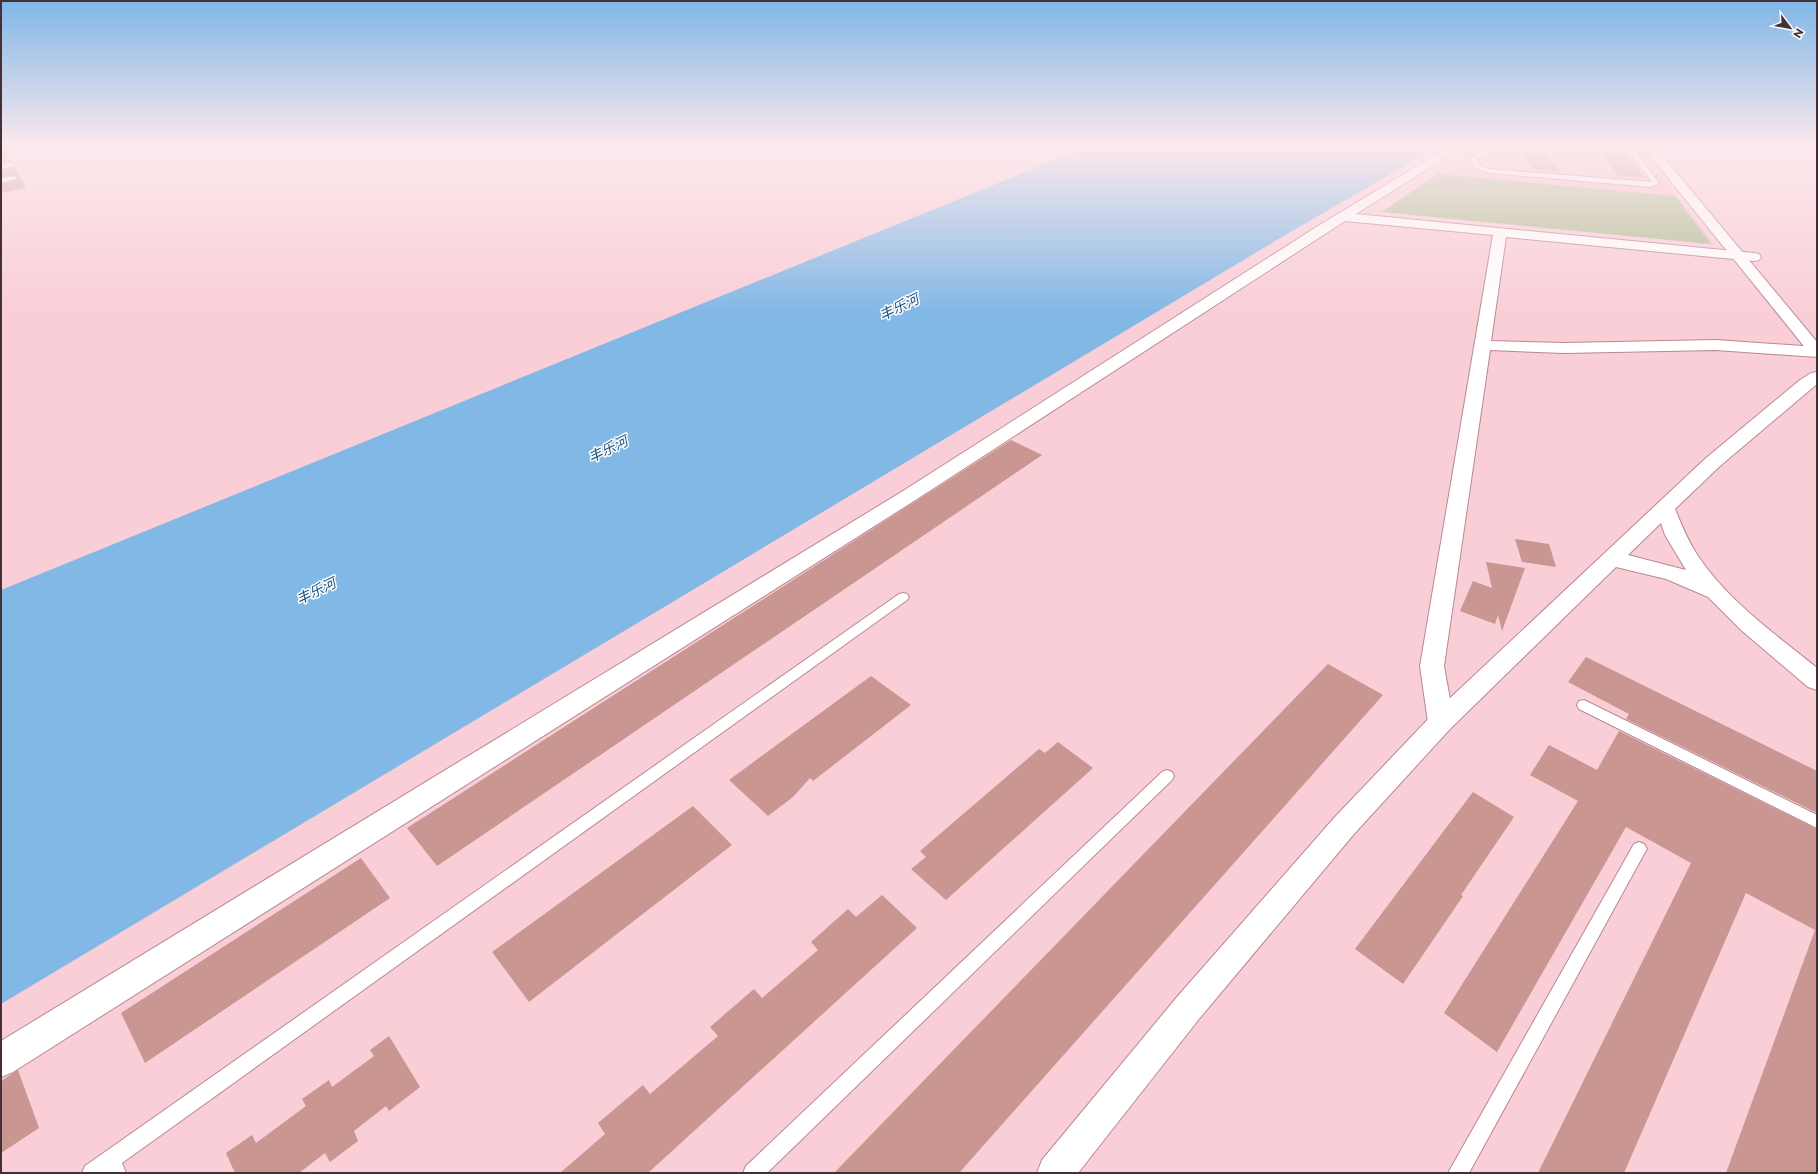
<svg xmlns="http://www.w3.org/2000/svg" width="1818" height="1174" font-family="Montserrat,'Noto Sans SC',sans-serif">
<rect width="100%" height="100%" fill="#f9ced7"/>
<!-- built -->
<polygon fill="#fabdc9" points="1476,148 1640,148 1715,245 1382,212"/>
<!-- green -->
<polygon fill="#aabb8e" points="1438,174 1675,196 1711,244 1382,212"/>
<!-- water -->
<g fill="#82b8e6">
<polygon points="90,148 144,148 133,150 86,152 83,150"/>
<polygon points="1084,148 1436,148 1292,231 1,1004 1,590"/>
</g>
<!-- building -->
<g fill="#c99691">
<polygon points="1,148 4,148 12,162 1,163"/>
<polygon points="1520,148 1544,148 1559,172 1533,169"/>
<polygon points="1597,148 1621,148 1645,178 1618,176"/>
<polygon points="15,167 26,188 1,193 1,184 18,179 17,176 14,175 1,177 1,170"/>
<polygon points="1011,440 1042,455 437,866 407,828"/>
<polygon points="1515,539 1549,544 1556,567 1522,562"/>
<polygon points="1486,562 1525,568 1502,631 1498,615 1495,624 1460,611 1473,581 1492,588"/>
<polygon points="1586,657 1817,771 1817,813 1626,719 1629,714 1568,682"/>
<polygon points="1328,664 1383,695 959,1173 834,1173"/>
<polygon points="871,676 911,705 813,781 810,778 793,797 768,816 729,780"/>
<polygon points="1619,731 1817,829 1817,1173 1726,1173 1815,930 1746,893 1624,1173 1538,1173 1691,863 1626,827 1497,1052 1444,1013 1578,801 1530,775 1549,745 1597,770"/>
<polygon points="1058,742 1093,768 946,900 911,869 926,857 920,851 1039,749 1045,753"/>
<polygon points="1473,792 1514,817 1461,895 1463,896 1403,984 1355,949"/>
<polygon points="693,806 732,845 529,1002 492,952"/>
<polygon points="361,858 390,898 145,1063 121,1013"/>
<polygon points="882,895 917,928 648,1173 560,1173 605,1134 598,1123 643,1085 650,1094 718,1036 710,1027 754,989 762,998 818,950 811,942 848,909 856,917"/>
<polygon points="389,1036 420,1087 389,1111 386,1106 354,1131 358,1141 330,1162 325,1153 299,1173 235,1173 226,1153 252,1135 256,1143 306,1106 302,1099 329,1080 332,1087 374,1056 370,1050"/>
<polygon points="18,1070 39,1128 1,1153 1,1081"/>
</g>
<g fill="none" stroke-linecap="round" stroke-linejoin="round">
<defs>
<g id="lane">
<polygon points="1496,148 1505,148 1478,157 1477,159 1480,166 1490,169 1652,182 1626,148 1632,148 1659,183 1651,187 1489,173 1475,168 1471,159 1474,155"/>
<polygon points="12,163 14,164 14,166 1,169 1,165"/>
<polygon points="14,176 16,177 16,179 1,183 1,179"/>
<polygon points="903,593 907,594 909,597 907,600 122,1163 126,1173 82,1173 85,1166 899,594"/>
<polygon points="1584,700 1817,815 1817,828 1579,709 1577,705 1579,701"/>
<polygon points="1167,770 1172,772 1174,776 1172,780 767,1173 743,1173 746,1166 1162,772"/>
<polygon points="1639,842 1644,844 1647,849 1644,854 1469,1173 1448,1173 1634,844"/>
</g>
<polygon id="street" points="1447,148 1461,148 1356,214 1754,253 1759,254 1761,257 1759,260 1754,261 1506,237 1491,341 1564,343 1716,340 1817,347 1817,357 1716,350 1564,353 1490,350 1444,666 1454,722 1450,729 1441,732 1432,729 1428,722 1420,666 1493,235 1345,221 917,499 13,1072 1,1077 1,1041 903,491 1318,226"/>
<g id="secondary">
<polygon points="1644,148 1656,148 1817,342 1817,357 1811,355"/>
<path d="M1817,372V384L1720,466L1675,509C1682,526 1688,541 1698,556C1728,601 1775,634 1817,668V690L1808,687L1741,630L1708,597L1666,579L1616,567L1450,729L1354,834L1199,1019L1078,1173H1037L1042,1160L1177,997L1334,818L1432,715L1706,458L1800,380L1811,373ZM1661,523L1665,535L1686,570L1628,555Z"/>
</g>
</defs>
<!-- lane casing -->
<use href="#lane" stroke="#b98892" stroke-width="2"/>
<!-- street casing -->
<use href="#street" stroke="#b98892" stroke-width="2"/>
<!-- secondary casing -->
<use href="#secondary" stroke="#b98892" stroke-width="2"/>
<!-- lane -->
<use href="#lane" fill="#fff" fill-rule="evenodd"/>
<!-- street -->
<use href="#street" fill="#fff" fill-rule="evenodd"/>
<!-- secondary -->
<use href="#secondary" fill="#fff" fill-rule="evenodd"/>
</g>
<!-- sky -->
<linearGradient id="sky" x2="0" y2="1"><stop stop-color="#7fb6e7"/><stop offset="0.47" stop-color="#fce9ed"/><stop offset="1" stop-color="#fce9ed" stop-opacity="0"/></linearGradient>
<rect width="1818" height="312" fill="url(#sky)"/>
<g text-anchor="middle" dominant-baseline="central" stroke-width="3" stroke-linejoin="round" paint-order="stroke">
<!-- water labels -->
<g font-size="14" font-style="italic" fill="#15527e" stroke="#fcfcfc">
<text transform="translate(899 307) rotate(-26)">丰乐河</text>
<text transform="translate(608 449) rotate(-26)">丰乐河</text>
<text transform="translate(316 591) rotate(-26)">丰乐河</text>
</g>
</g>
<!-- border -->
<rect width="1818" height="1174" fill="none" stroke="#453035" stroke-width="4"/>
<!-- north arrow -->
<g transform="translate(1790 28) rotate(122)" stroke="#fcfcfc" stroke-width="3" paint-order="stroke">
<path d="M0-3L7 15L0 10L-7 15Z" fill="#453035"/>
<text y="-6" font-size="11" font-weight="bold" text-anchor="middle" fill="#453035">N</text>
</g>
</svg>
